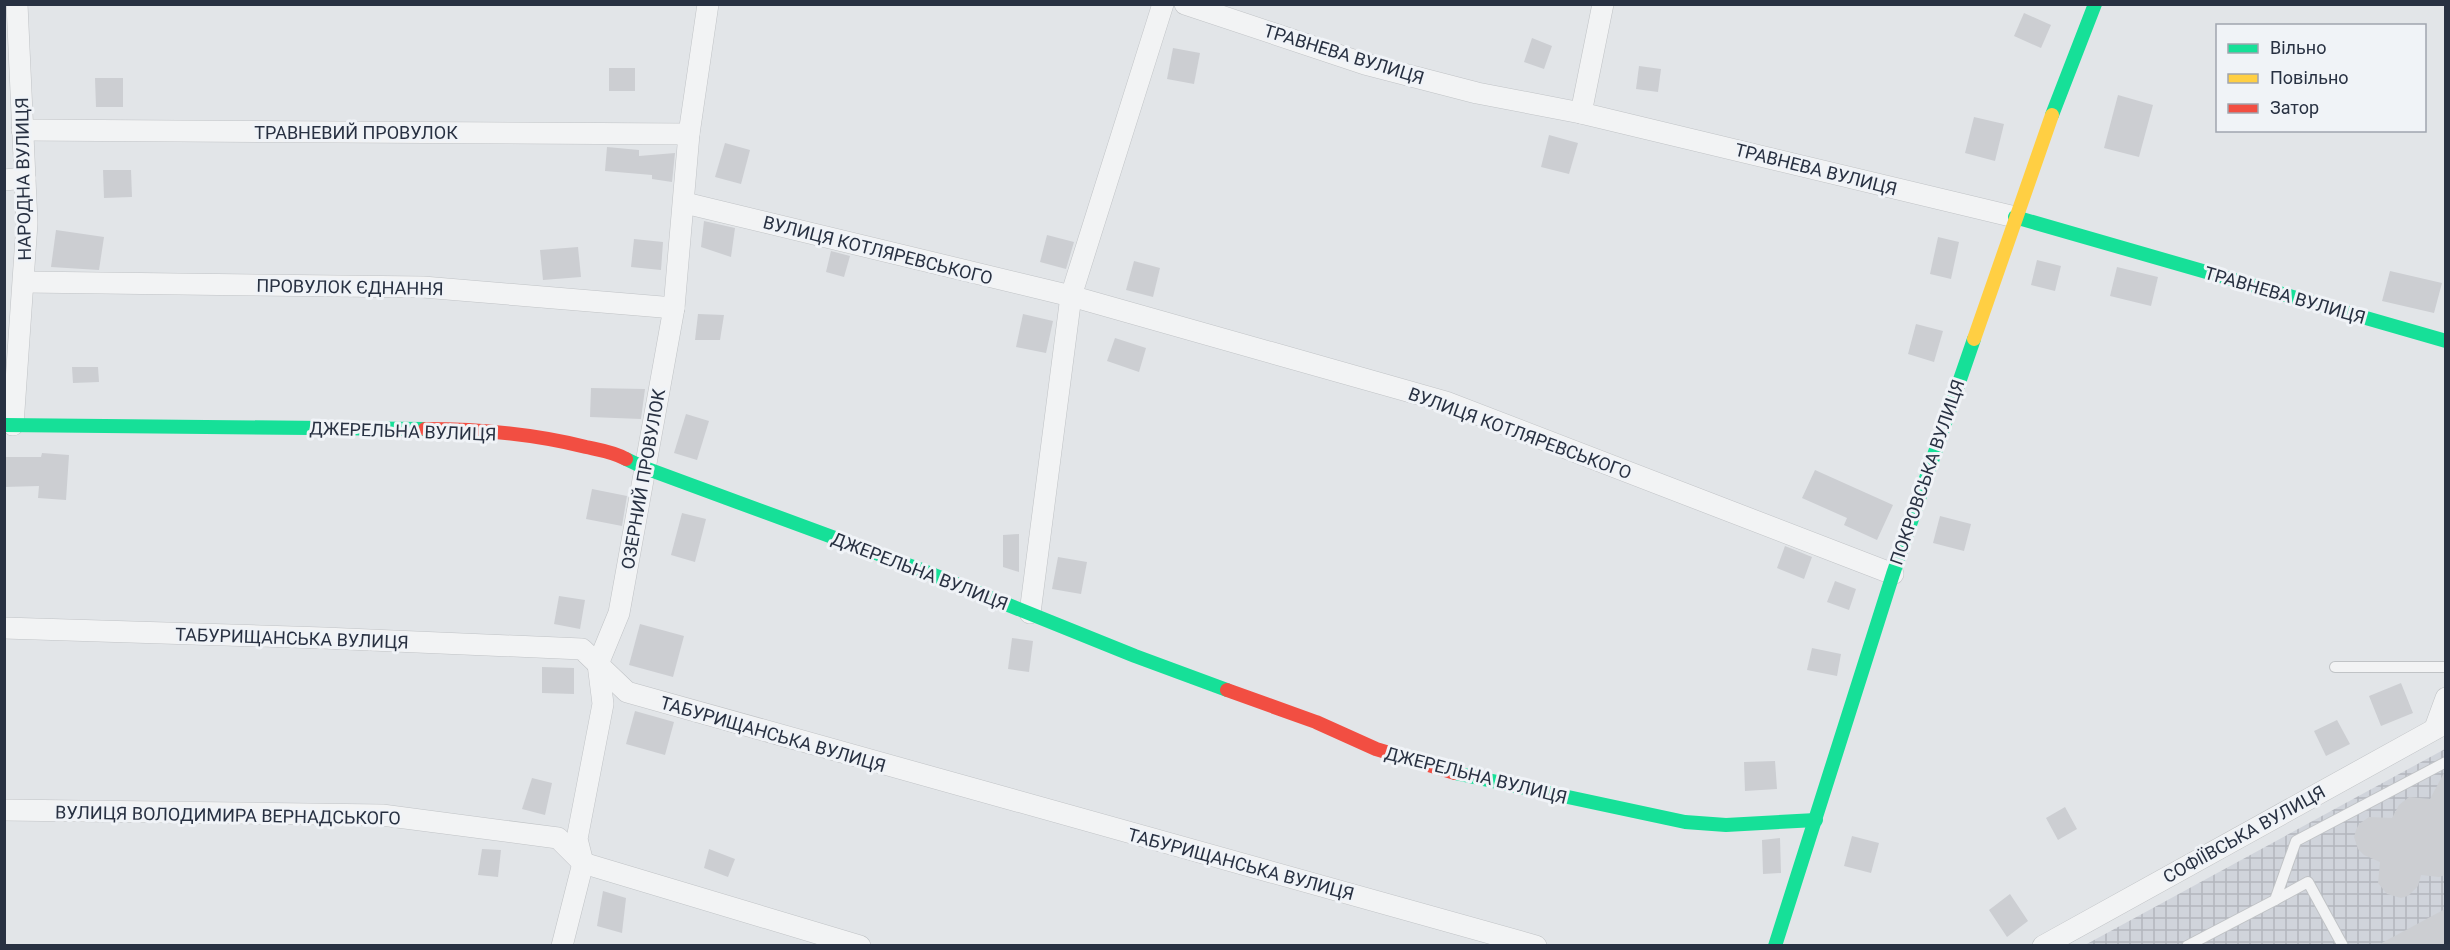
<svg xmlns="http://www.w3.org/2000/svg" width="2450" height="950" font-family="Roboto,sans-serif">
<defs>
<pattern id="industrial-grid" width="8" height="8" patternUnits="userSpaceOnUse" patternTransform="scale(1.5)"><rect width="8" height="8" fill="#d0d4db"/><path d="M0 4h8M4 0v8" fill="none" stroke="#b3b6bd"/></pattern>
</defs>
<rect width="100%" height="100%" fill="#e2e5e8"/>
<!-- industrial -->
<polygon fill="url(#industrial-grid)" points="2445,749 2445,945 2085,945"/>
<!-- building -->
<g fill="#ccced2">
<polygon points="2024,13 2051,25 2041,48 2014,36"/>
<polygon points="1532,38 1552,46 1544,69 1524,62"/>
<polygon points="1173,48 1200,53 1194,84 1167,79"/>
<polygon points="1639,66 1661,69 1658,92 1636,89"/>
<rect x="609" y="68" width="26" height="23"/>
<polygon points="95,78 123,78 123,107 96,107"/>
<polygon points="2118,95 2153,105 2139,157 2104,148"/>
<polygon points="1974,117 2004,124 1995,161 1965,153"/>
<polygon points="1549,135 1578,143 1569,174 1541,167"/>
<polygon points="725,143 750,150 741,184 715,177"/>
<polygon points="607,147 639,150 639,156 675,153 672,182 652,179 652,175 605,171"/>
<polygon points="103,170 131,170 132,197 104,198"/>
<polygon points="704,221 735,228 731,257 701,247"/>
<polygon points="56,230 104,237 99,270 51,267"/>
<polygon points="1047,235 1074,242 1066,269 1040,262"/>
<polygon points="1938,237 1959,242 1951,279 1930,274"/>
<polygon points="634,239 663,242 661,270 631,267"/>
<polygon points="578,247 581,277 543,280 540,250"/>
<polygon points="831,251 850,256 844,277 826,272"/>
<polygon points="2037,260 2061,266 2055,291 2031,285"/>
<polygon points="1134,261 1160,268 1153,297 1126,290"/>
<polygon points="2117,267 2158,277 2151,306 2110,296"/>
<polygon points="2390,271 2442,283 2434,313 2382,301"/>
<polygon points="698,314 724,315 720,340 695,340"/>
<polygon points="1023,314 1053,321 1046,353 1016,347"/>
<polygon points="1916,324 1943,331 1934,362 1908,354"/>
<polygon points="1115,338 1146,348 1139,372 1107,361"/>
<polygon points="72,367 98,367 99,382 73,383"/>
<polygon points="591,388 645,389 641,419 590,417"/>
<polygon points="686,414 709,421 697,460 674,453"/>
<polygon points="42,453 69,455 66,500 38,498 39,486 4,487 4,457 41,457"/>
<polygon points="1815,470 1893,505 1877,540 1844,525 1847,518 1802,498"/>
<polygon points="592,489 627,496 622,526 586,519"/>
<polygon points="682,513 706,519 695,562 671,555"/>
<polygon points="1940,516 1971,524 1964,551 1933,543"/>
<polygon points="1019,534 1019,572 1003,567 1003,535"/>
<polygon points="1785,546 1812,557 1804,579 1777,568"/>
<polygon points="1058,557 1087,562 1081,594 1052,589"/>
<polygon points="1835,581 1856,589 1849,610 1827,602"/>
<polygon points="559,596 585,600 580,629 554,624"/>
<polygon points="640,624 684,636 673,677 629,665"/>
<polygon points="1012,638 1033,641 1029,672 1008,669"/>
<polygon points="1812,648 1841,654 1837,676 1807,670"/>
<polygon points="542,667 574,668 574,694 542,693"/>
<polygon points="2401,683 2413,713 2381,726 2369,696"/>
<polygon points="635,711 674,722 665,755 626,744"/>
<polygon points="2337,720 2350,744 2326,756 2314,731"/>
<polygon points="1775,761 1777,789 1745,791 1744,762"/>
<polygon points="2445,771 2445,875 2439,877 2421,875 2418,886 2408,896 2401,898 2387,894 2378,883 2380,862 2364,855 2358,849 2354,837 2356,830 2359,824 2369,817 2392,818 2399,805 2409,797 2430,799"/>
<polygon points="532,778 552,783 545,815 522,809"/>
<polygon points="2065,807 2077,829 2058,840 2046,818"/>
<polygon points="1852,836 1879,843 1871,873 1844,866"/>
<polygon points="1780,838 1781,873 1763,874 1762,840"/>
<polygon points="482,849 501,850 498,877 478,875"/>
<polygon points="709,849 735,859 728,877 704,868"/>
<polygon points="603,891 626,898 622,933 597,926"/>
<polygon points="2010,894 2028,921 2007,937 1989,910"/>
<polygon points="2445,909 2445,945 2378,945"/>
</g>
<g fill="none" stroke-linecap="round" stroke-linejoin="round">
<defs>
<g id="lane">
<polyline points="2335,667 2446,667"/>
<polyline points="2275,900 2308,882 2343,946"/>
<polyline points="2187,946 2275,900 2296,841 2446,762"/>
</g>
<g id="street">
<polyline points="1185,4 1365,64 1477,93 1581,113 2015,217"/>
<polyline points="1581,113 1603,4"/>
<polyline points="22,130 689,134"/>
<polyline points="4,180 25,178"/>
<polyline points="685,203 1071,296 1446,402 1893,574"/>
<polyline points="25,282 423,287 674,308"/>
<polyline points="13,425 27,223 17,4"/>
<polyline points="1030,613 1071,296 1163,4"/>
<polyline points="4,628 324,638 582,649 627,692 1536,946"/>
<polyline points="2435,728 2446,698"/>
<polyline points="4,810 382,815 558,838 583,863 860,946"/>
<polyline points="562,946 583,863 577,839 603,704 598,664 619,613 674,308 689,134 708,4"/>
<polyline points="2043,946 2446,723"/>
</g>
</defs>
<!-- lane casing -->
<use href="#lane" stroke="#c0c3c6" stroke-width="12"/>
<!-- street casing -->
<use href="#street" stroke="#c0c3c6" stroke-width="22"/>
<!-- lane -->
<use href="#lane" stroke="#f2f3f4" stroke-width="10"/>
<!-- street -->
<use href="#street" stroke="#f2f3f4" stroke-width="21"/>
<!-- fast -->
<g stroke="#16e098" stroke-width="14">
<polyline points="2052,115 2095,4"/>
<polyline points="2015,217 2446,341"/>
<polyline points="4,425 425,429"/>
<polyline points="626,459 645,468 919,569 1135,656 1227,690"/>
<polyline points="1455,773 1685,822 1726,825 1816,820"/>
<polyline points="1775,946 1893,574 1974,339"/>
</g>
<!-- slow -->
<polyline stroke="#ffcf43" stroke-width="14" points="1974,339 2052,115"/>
<!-- jam -->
<g stroke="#f24e42" stroke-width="14">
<path d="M425,429C478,429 534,434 586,447C600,450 614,452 626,459"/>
<polyline points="1227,690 1316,722 1376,749 1455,773"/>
</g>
</g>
<g text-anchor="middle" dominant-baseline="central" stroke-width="6" stroke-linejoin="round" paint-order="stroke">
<!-- street labels -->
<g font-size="18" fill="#283142" stroke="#f0f3f7">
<text transform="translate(1344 54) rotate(17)">ТРАВНЕВА ВУЛИЦЯ</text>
<text x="356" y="132">ТРАВНЕВИЙ ПРОВУЛОК</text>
<text transform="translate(1816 169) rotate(14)">ТРАВНЕВА ВУЛИЦЯ</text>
<text transform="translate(23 179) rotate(-91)">НАРОДНА ВУЛИЦЯ</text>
<text transform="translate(878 250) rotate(14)">ВУЛИЦЯ КОТЛЯРЕВСЬКОГО</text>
<text transform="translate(350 287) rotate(1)">ПРОВУЛОК ЄДНАННЯ</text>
<text transform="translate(2285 295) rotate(16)">ТРАВНЕВА ВУЛИЦЯ</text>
<text transform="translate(403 431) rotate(2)">ДЖЕРЕЛЬНА ВУЛИЦЯ</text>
<text transform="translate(1520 433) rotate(20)">ВУЛИЦЯ КОТЛЯРЕВСЬКОГО</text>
<text transform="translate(1927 472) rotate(-71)">ПОКРОВСЬКА ВУЛИЦЯ</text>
<text transform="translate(643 479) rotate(-80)">ОЗЕРНИЙ ПРОВУЛОК</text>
<text transform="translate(920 571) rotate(21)">ДЖЕРЕЛЬНА ВУЛИЦЯ</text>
<text transform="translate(292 638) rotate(2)">ТАБУРИЩАНСЬКА ВУЛИЦЯ</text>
<text transform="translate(773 734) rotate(16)">ТАБУРИЩАНСЬКА ВУЛИЦЯ</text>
<text transform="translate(1476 775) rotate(14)">ДЖЕРЕЛЬНА ВУЛИЦЯ</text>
<text transform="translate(228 815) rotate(1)">ВУЛИЦЯ ВОЛОДИМИРА ВЕРНАДСЬКОГО</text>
<text transform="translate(2244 834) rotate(-29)">СОФІЇВСЬКА ВУЛИЦЯ</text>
<text transform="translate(1241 864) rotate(15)">ТАБУРИЩАНСЬКА ВУЛИЦЯ</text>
</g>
</g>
<!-- border -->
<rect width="2450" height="950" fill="none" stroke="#283142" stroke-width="12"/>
<!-- legend -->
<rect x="2216" y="24" width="210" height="108" fill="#f0f3f7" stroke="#a0a5af" stroke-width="1.5"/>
<rect x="2228" y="44" width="30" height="9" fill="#16e098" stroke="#a0a5af" stroke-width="1.5"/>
<text x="2270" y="54" font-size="18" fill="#283142">Вільно</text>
<rect x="2228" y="74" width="30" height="9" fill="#ffcf43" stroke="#a0a5af" stroke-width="1.5"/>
<text x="2270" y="84" font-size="18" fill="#283142">Повільно</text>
<rect x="2228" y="104" width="30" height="9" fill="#f24e42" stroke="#a0a5af" stroke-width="1.5"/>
<text x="2270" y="114" font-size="18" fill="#283142">Затор</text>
</svg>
